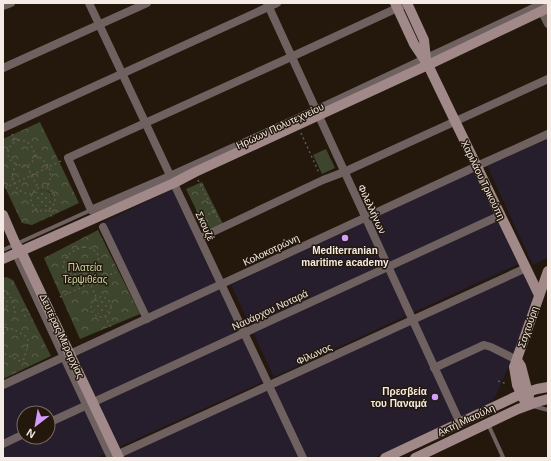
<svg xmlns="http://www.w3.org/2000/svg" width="551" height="461" font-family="Helvetica,sans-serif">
<defs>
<pattern id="grass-dots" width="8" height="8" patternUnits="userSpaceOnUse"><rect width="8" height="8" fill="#3e452d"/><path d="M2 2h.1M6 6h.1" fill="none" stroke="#5a604b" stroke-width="1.8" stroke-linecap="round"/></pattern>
<pattern id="park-crowns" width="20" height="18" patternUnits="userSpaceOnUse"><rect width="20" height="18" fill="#3e452d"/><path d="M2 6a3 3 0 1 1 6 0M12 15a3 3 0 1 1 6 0" fill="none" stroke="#5a604b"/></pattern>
</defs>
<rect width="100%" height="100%" fill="#24180d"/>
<!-- commercial -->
<g fill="#261e2d" fill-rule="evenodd">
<polygon points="548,139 548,254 547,258 533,265 487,166"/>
<polygon points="473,170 518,264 274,377 231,285"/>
<polygon points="175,188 267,380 119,447 76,354 151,320 104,222"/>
<polygon points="522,272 533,295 532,303 528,315 509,366 496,395 492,400 483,408 373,458 125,458 123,453"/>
<path d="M64,360L107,453L95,458H3V389ZM24,413H48V437H24Z"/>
</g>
<!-- grass -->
<g fill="url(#grass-dots)">
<circle cx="43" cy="199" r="9"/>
<circle cx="101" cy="307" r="8"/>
</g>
<!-- park -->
<g fill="url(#park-crowns)" fill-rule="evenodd">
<path d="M40,122L79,203L32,225L22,223L3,183V139ZM41,190C62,189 49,217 37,205C32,200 35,193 41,190Z"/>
<polygon points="202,182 223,224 207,232 186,189"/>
<path d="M98,230L140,314L80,339L44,258ZM99,300H104L108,304C110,312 105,316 97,314C92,309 93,304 99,300Z"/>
<polygon points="6,277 13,280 51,356 3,379 3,278"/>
</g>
<!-- pitch -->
<polygon fill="#3e452d" points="326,149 335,168 322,174 313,155"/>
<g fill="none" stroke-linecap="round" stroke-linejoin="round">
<!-- path -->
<g stroke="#64594f" stroke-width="1.5" stroke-dasharray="2 3" stroke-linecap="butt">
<polyline points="301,133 319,173"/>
<polyline points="12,134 15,141"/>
<path d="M18,140C40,139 38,172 20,165C17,164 13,163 11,161C4,153 10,143 18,140Z"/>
<path d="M35,155C49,162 55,173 47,187"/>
<path d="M17,164C9,174 12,189 25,193C27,194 29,194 31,194"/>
<polyline points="28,166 31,175 38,187"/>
<polyline points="198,180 219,221"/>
<circle cx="43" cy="199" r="12"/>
<polyline points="5,188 61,161"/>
<polyline points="49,210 52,218"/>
<polyline points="199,218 214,212"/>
<path d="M84,247C97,248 104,258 93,268C85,275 66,279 63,266C65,255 73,250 84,247Z"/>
<polyline points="85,272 97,299"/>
<path d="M3,290C12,295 14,304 15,313"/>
<path d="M3,297C9,300 8,307 3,311"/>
<polyline points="60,297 116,272"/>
<circle cx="101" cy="307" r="10"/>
<polyline points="24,316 30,314"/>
<polyline points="105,316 111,327"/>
<polyline points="3,319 8,329"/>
<path d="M3,339L5,331L10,328C32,339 30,336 24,359L20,361L3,353"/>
<polyline points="498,381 507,384"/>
</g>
<!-- lane -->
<g stroke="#6f6160" stroke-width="4">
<polyline points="3,250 91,210"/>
<polyline points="533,406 548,410"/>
<polyline points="488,424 503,457 501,458"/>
</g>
<!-- street -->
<g stroke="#6f6160" stroke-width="8">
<polyline points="89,3 303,458"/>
<polyline points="267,3 460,423"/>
<polyline points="408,3 291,57 68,158 91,210 170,176 316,110 544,3"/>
<polyline points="3,6 11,3"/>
<polyline points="539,6 548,24"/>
<polyline points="3,68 147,3"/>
<polyline points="3,128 277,3"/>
<polyline points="103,227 147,319"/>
<polyline points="200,238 323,180 344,172 548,79"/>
<polyline points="16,248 16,254 111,458"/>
<polyline points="434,368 484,345 491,347 517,360"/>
<polyline points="3,385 477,166 548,134"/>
<polyline points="48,423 501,215"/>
<polyline points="3,444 24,434"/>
<polyline points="110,458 526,268"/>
</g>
<!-- secondary -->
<g stroke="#a08988" stroke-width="10">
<polyline points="395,3 414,44 428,65 539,295"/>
<polyline points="407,3 424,40 426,59"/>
<polyline points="3,215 16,245 21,251 119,458"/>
<polyline points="3,259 174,183 195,172 428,65 548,8"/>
<polyline points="517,360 521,366 529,397"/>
<polyline points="524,400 517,385 514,367 548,271"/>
<polyline points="385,458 521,394 537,389 548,387"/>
<polyline points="415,458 518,409 537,402 548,399"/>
</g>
</g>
<!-- markers -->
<g fill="#d49cfb" stroke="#24180d" stroke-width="1.5">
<circle cx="345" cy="238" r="4"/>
<circle cx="435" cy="397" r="4"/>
</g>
<g text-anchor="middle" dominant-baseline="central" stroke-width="3" stroke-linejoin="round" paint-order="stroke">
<!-- street labels -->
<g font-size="10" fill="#f4ebe4" stroke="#24180d">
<text transform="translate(280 126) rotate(-25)">Ηρώων Πολυτεχνείου</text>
<text transform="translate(483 180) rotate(64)">Χαριλάου Τρικούπη</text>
<text transform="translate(372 209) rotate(65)">Φιλελλήνων</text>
<text transform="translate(205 226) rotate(65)">Σκουζέ</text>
<text transform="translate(271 250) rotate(-25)">Κολοκοτρώνη</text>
<text transform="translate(270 310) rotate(-25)">Ναυάρχου Νοταρά</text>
<text transform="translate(528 327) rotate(-71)">Σαχτούρη</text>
<text transform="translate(62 336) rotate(65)">Δευτέρας Μεραρχίας</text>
<text transform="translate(314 354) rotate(-25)">Φίλωνος</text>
<text transform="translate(466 420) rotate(-25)">Ακτή Μιαούλη</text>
</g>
<!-- poi labels -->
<g font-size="10" font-weight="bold" fill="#f4ebe4" stroke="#24180d">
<text x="345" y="250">Mediterranian<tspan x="345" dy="12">maritime academy</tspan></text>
<text x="427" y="391" text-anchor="end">Πρεσβεία<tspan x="427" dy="12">του Παναμά</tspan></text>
</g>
<!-- park labels -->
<g font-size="10" fill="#c7d7a2" stroke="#24180d">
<text x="85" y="267">Πλατεία<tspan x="85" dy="12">Τερψιθέας</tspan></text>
</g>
</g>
<!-- border -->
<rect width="551" height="461" fill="none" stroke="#f4ebe4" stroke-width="8"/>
<!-- north arrow -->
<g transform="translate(36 425) rotate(211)"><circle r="19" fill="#24180d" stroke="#776c63"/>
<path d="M0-3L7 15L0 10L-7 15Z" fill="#d49cfb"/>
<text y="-6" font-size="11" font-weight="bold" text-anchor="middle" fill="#f4ebe4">N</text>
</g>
</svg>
